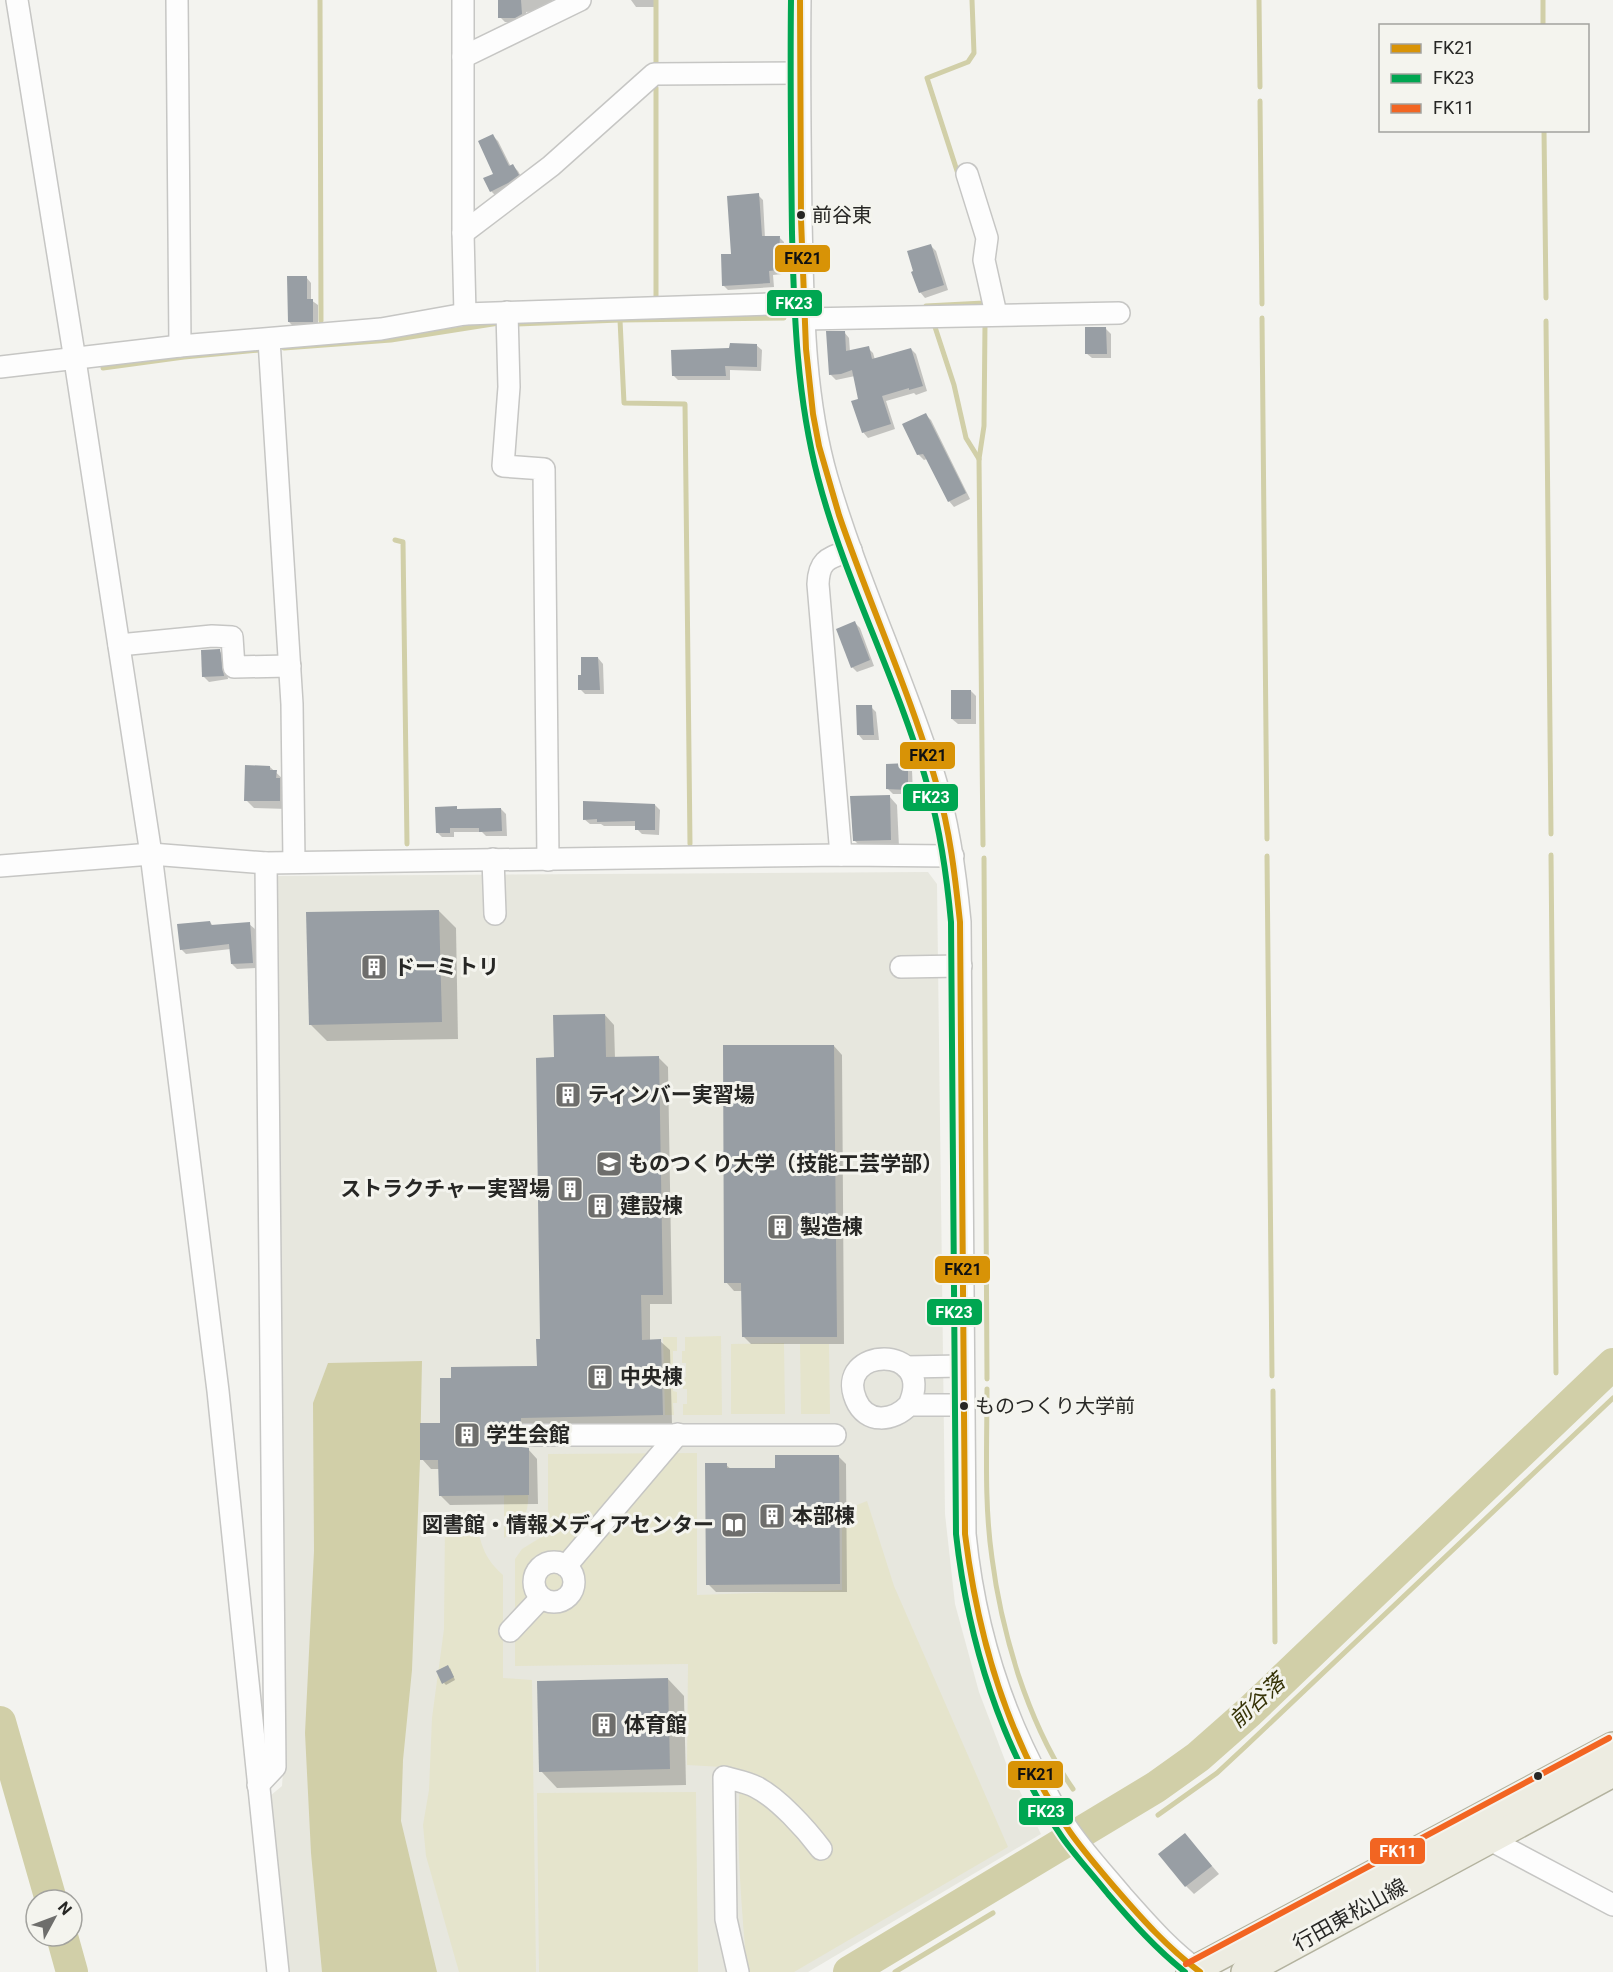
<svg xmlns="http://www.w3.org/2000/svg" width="1613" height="1972" font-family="Roboto,'Noto Sans JP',sans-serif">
<rect width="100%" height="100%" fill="#f3f3ef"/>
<!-- built -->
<polygon fill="#e7e7de" points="928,872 937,884 945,1514 955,1604 979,1692 1006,1763 1041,1834 808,1972 289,1972 270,1796 282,1786 283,1772 276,876"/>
<!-- green -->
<g fill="#e5e4cc">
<polygon points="721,1336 722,1415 683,1415 683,1404 687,1404 687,1389 683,1389 683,1378 686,1377 686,1363 682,1363 682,1351 685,1351 685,1337"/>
<polygon points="663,1337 677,1337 677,1351 673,1351 673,1364 676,1365 676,1376 673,1377 673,1391 677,1392 677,1403 673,1403 674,1415 665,1415"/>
<polygon points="784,1343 785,1414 731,1414 731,1344"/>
<polygon points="829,1344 830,1414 801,1414 800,1344"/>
<path d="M697,1453V1595L842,1590V1511L867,1501L894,1586L1008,1847L794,1972H749L746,1959C741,1897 735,1834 741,1772L723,1767L687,1765L688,1664L515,1666V1559L522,1549L548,1533V1454Z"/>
<path d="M504,1495H528C529,1515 521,1527 504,1538Z"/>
<path d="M445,1520H476C481,1545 484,1558 503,1575V1678L532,1680L536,1972H459L426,1856L423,1825L429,1790L432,1718L444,1629Z"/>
<polygon points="696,1792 698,1972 539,1972 537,1793"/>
</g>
<!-- water -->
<polygon fill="#d1cfa8" points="422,1361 420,1460 412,1670 403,1760 401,1821 437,1972 322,1972 311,1853 305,1733 314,1551 313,1403 328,1363"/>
<!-- shadow -->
<g fill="#0003">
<polygon points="500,0 552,0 552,7 543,11 526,12 526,19 520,22 505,22 500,17"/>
<polygon points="631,0 654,0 654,7 636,7"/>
<polygon points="493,136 498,141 511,167 513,166 518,171 523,180 496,196 491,191 495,174"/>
<polygon points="758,195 763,200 765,238 779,237 784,242 782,274 773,275 774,287 728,290 723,285"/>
<polygon points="931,246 936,251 948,290 925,298 920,292"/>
<polygon points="306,277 311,283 311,300 318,305 318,327 294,327 289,322"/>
<polygon points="1106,329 1111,334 1111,358 1092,358 1086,353"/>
<polygon points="844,332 849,338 850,352 868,348 873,353 875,360 911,349 916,354 927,391 916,395 914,393 886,401 895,429 868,438 863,432 860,400 855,376 836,380 830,374"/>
<polygon points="756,345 762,350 761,371 730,370 730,380 678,380 673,375 731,349"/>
<polygon points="926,415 931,420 970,499 954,507 949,501 927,459 924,460 918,454"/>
<polygon points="855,623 860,628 874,666 857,672 852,667"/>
<polygon points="219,651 225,656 228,679 209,682 203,676"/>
<polygon points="598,658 603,664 604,694 585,694 580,689 583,676"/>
<polygon points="971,691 976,696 976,724 958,724 952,719"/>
<polygon points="871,707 876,712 879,740 863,740 858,734"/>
<polygon points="907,765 912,770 913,794 893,794 888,789"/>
<polygon points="270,767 284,780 288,809 254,808 246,800"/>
<polygon points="889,796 897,805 899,847 862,848 854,840"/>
<polygon points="655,805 660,810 659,835 642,834 637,829 637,826 604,826 601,824 590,824 584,819"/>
<polygon points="456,808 459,811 501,809 506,814 507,836 486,836 482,832 454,832 454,837 442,837 437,832"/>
<polygon points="439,911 456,928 458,1039 327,1041 310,1024"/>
<polygon points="210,922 213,926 249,924 255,929 257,968 237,969 232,964 231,949 186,954 181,949"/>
<polygon points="605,1015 614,1025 615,1058 659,1058 668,1067 672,1304 650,1304 650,1341 660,1341 670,1350 672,1424 530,1426 518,1438 516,1446 517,1448 528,1449 537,1459 538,1504 450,1505 440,1495 440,1469 431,1469 422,1459 442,1425 453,1379 538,1367 542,1341 556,1059"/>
<polygon points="834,1046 842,1055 844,1344 751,1344 743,1336 743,1291 734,1291 726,1282"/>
<polygon points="838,1456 846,1464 847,1592 716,1592 708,1584 726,1465 731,1469 777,1469"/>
<polygon points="450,1668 455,1680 446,1685 444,1683"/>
<polygon points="668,1679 684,1696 686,1785 557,1788 541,1771"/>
<polygon points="1185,1835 1219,1874 1194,1894 1186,1886"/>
</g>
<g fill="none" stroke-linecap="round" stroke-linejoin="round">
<!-- stream -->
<g stroke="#d1cfa8" stroke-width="5">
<polyline points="320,0 321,321"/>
<polyline points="656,0 656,68"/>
<polyline points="1259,0 1260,87"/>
<polyline points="1543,0 1543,26"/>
<polyline points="656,88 656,297"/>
<polyline points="1260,101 1262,304"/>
<polyline points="1544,130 1546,298"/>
<polyline points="959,177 927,78 968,62 974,53 972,0"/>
<polyline points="926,306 984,303 983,298"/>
<polyline points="1262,318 1267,839"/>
<polyline points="620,320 624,403 685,404 690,844"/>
<polyline points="1546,321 1551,834"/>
<polyline points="517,324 620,320 784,318"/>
<polyline points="934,324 954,385 966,438 979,459"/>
<polyline points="284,348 391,340 499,323"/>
<polyline points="103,368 184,357 259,350"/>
<polyline points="395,540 403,542 407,844"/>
<polyline points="983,845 979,459 984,426 985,324"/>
<polyline points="1551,855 1556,1373"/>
<polyline points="1267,856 1272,1376"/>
<polyline points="984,858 987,1379"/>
<path d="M987,1389C987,1446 984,1503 992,1558C997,1598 1006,1636 1018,1674C1032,1716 1048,1753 1073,1789"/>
<polyline points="1273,1391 1275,1642"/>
<polyline points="1093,1813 1100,1821"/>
<polyline points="1158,1815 1217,1773 1246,1746 1613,1398"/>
<polyline points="895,1972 993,1913"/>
</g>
<!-- river -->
<g stroke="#d1cfa8" stroke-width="32">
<polyline points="0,1722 51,1900"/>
<polyline points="62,1936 72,1972"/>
<polyline points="849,1972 1156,1787 1198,1757 1249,1712 1613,1364"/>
</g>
</g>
<!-- building -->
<g fill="#989ea4">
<polygon points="498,0 521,0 522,14 515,18 498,18"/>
<polygon points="493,134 509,166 513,164 519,175 508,183 490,192 483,178 493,174 478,141"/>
<polygon points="759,193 762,236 780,236 778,270 769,271 770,283 722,286 721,254 731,254 727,196"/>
<polygon points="931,244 944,285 919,293 911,272 913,271 907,251"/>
<polygon points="287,276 307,276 307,299 313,299 313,322 288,322"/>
<polygon points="1085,327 1106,327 1107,354 1085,354"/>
<polygon points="826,331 845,331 846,351 869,346 872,359 911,348 923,386 909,390 909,388 882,396 891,424 862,433 851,401 858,399 852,370 841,374 829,375"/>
<polygon points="730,343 757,344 757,367 725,366 726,376 672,376 671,350 729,348"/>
<polygon points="926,413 966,493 948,502 925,457 923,454 917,455 902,424"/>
<polygon points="855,621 870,660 851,668 836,629"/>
<polygon points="220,649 224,676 202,677 201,650"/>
<polygon points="581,657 598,657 600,690 578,690 578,675 581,675"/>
<rect x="951" y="690" width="20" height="29"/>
<polygon points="856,705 872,705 874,735 857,735"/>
<polygon points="908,763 908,790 886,789 886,764"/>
<polygon points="245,765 270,766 270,770 277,770 276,778 280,778 280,801 244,801"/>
<polygon points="890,795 891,840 853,841 850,796"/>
<polygon points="583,801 655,804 655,830 635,830 635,821 597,822 597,819 583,820"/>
<polygon points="457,806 457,809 501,808 502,831 479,832 479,828 450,828 450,833 436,833 435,807"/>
<polygon points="439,910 442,1022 309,1025 306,912"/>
<polygon points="210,921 211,925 250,922 253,963 231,964 229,944 180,950 177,924"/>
<polygon points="605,1014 606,1057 659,1056 663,1295 641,1295 642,1340 661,1339 663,1415 521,1418 521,1422 514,1424 509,1428 507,1436 509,1442 514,1446 529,1448 529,1495 439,1496 438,1460 420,1460 420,1423 440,1423 440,1378 451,1378 451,1367 537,1366 536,1339 540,1339 536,1058 554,1057 553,1015"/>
<polygon points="723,1045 834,1045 837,1337 742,1337 741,1283 724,1283"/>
<polygon points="775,1455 839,1455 840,1584 706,1585 705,1463 727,1463 727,1468 775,1468"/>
<polygon points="448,1665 454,1677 442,1684 436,1671"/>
<polygon points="668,1678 670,1769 539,1772 537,1681"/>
<polygon points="1185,1833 1212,1866 1185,1887 1158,1854"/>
</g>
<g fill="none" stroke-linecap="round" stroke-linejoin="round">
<defs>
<g id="minor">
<polyline points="17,0 75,360 151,854 218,1391 278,1972"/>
<polyline points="177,0 180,346"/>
<polyline points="463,0 463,233 465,314"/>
<path d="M800,0C799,73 800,146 801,219C803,305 803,394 827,478C856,577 900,671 932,769C948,819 955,870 960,922L965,1534C974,1623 999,1707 1042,1785C1050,1798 1056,1812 1065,1825C1081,1850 1103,1873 1122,1896C1146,1923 1170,1951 1200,1972"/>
<polyline points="463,57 580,0"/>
<polyline points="967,174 987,238 984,260 996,314"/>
<polyline points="463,233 551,166 654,74 799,73"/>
<polyline points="507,312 509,387 503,466 544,469 548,860"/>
<polyline points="804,319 1119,313"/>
<polyline points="269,340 292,704 294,862"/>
<polyline points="0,367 180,346 381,329 465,314 803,303"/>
<polyline points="119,645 212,636 232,637 234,667 290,666"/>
<path d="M841,855L818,584C819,558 830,558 851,550"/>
<polyline points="493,859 495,914"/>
<polyline points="0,866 151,854 266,863 841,855 953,856"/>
<polyline points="901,967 961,966"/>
<polyline points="906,1367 962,1366"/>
<path d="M909,1405C937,1343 833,1346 856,1400C866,1424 893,1422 909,1405H963"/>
<polyline points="520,1435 835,1435"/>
<circle cx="554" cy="1582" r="20"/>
<polyline points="566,1566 678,1434"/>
<polyline points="510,1631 541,1598"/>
<polyline points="258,1785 275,1767 266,863"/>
<polyline points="1479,1834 1613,1905"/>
<path d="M738,1972L726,1919L724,1777C734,1780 747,1782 756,1787C778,1798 806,1829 821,1849"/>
</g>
<g id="major">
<polyline points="1190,1972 1613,1746"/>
<polyline points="1245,1972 1613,1773"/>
</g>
</defs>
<!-- minor casing -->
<use href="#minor" stroke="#c6c6c4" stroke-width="24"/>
<!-- major casing -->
<use href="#major" stroke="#b3b29e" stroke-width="30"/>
<!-- minor -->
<use href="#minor" stroke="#fdfdfd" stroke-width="21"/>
<!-- major -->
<use href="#major" stroke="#edece1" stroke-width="27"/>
<defs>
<path id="bus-1" d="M800,0L801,219L806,349L813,414L819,446L839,515C870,606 911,694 937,786C950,831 955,876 960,922L965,1534C978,1639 1009,1744 1070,1832C1084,1852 1100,1870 1116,1889C1142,1919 1168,1948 1200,1972"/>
<path id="bus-2" d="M791,0C790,78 791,155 792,233C794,315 797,398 818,478C846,585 900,684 929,791C941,834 947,878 951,922L956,1534C968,1641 1001,1748 1062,1837C1076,1857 1093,1875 1108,1894C1132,1922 1156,1949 1185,1972"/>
<polyline id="bus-3" points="1186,1964 1609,1738"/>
</defs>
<!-- bus-1 casing -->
<use href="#bus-1" stroke="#f4f4ee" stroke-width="10"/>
<!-- bus-2 casing -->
<use href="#bus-2" stroke="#f4f4ee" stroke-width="10"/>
<!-- bus-3 casing -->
<use href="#bus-3" stroke="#f4f4ee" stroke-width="10"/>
<!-- bus-1 -->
<use href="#bus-1" stroke="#d89306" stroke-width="6"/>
<!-- bus-2 -->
<use href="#bus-2" stroke="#00a651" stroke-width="6"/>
<!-- bus-3 -->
<use href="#bus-3" stroke="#f26522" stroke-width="6"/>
</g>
<!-- icons -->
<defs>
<symbol id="building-square" viewBox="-11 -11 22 22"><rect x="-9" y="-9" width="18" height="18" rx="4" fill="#6e6e6c" stroke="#f4f4ee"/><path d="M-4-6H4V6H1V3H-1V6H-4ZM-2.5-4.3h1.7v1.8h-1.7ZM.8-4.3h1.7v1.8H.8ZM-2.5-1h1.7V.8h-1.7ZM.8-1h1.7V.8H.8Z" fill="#fff"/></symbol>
<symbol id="university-square" viewBox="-11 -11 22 22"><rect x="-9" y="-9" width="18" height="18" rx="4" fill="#6e6e6c" stroke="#f4f4ee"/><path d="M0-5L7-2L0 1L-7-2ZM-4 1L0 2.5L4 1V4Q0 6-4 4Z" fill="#fff"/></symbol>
<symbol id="library-square" viewBox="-11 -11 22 22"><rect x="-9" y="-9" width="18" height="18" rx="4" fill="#6e6e6c" stroke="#f4f4ee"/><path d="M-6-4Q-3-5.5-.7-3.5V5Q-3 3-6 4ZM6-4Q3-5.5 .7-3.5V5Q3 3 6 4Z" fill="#fff"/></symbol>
</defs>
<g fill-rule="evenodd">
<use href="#building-square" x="359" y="952" width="30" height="30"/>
<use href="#building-square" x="553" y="1080" width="30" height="30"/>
<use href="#university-square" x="594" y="1149" width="30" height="30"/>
<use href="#building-square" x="555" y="1174" width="30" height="30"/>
<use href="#building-square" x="585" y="1191" width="30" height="30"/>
<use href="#building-square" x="765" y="1212" width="30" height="30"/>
<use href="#building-square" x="585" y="1362" width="30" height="30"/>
<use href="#building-square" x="452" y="1420" width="30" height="30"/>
<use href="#building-square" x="757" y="1501" width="30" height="30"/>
<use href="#library-square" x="719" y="1510" width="30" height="30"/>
<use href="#building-square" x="589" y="1710" width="30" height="30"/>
</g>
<!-- markers -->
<g fill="#272725" stroke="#f4f4ee" stroke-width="2">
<circle cx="801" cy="215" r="5"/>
<circle cx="964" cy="1406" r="5"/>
<circle cx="1538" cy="1776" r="5"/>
</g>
<g text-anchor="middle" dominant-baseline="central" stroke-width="6" stroke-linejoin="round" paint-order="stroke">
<!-- bus labels -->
<g font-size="20" fill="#272725" stroke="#f4f4ee" text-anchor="start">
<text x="812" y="215">前谷東</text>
<text x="975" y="1406">ものつくり大学前</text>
</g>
<!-- poi labels -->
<g font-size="21" font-weight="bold" fill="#272725" stroke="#f4f4ee" text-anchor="start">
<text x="394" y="967">ドーミトリ</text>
<text x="588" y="1095">ティンバー実習場</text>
<text x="628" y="1164">ものつくり大学（技能工芸学部）</text>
<text x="550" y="1189" text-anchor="end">ストラクチャー実習場</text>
<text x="620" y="1206">建設棟</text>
<text x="800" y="1227">製造棟</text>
<text x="620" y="1377">中央棟</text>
<text x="486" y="1435">学生会館</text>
<text x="792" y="1516">本部棟</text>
<text x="714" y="1525" text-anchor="end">図書館・情報メディアセンター</text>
<text x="624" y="1725">体育館</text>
</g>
<!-- street labels -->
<g font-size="21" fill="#272725" stroke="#f4f4ee">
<text transform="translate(1350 1915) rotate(-29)">行田東松山線</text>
</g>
<!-- water labels -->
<g font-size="22" font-style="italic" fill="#363307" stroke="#f4f4ee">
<text transform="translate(1257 1701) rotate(-43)">前谷落</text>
</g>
</g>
<g stroke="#f4f4ee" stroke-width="2">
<rect x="774" y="244" width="57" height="29" rx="6" fill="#d89306"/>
<rect x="766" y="289" width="57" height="28" rx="6" fill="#00a651"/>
<rect x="899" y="741" width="57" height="29" rx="6" fill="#d89306"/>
<rect x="902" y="783" width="57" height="29" rx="6" fill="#00a651"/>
<rect x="934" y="1255" width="57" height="29" rx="6" fill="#d89306"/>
<rect x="926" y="1298" width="57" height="28" rx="6" fill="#00a651"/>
<rect x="1007" y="1760" width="57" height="29" rx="6" fill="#d89306"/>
<rect x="1018" y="1797" width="56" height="29" rx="6" fill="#00a651"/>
<rect x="1369" y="1837" width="57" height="28" rx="6" fill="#f26522"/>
</g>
<g font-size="16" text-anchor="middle" font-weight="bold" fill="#fff">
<text x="794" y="309">FK23</text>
<text x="931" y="803">FK23</text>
<text x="954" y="1318">FK23</text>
<text x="1046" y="1817">FK23</text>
<text x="1398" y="1857">FK11</text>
</g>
<g font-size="16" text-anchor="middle" font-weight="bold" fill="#111">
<text x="803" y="264">FK21</text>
<text x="928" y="761">FK21</text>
<text x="963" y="1275">FK21</text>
<text x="1036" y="1780">FK21</text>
</g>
<!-- legend -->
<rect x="1379" y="24" width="210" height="108" fill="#f4f4ee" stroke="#a2a29e" stroke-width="1.5"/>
<rect x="1391" y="44" width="30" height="9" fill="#d89306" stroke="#a2a29e" stroke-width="1.5"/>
<text x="1433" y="54" font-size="18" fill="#272725">FK21</text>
<rect x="1391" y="74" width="30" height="9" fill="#00a651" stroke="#a2a29e" stroke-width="1.5"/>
<text x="1433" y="84" font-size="18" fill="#272725">FK23</text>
<rect x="1391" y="104" width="30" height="9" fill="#f26522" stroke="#a2a29e" stroke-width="1.5"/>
<text x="1433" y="114" font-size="18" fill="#272725">FK11</text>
<!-- north arrow -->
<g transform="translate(54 1918) rotate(49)"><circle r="28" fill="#f4f4ee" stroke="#a2a29e" stroke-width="1.5"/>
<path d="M0-4.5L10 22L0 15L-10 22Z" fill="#6e6e6c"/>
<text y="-9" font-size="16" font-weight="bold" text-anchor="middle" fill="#272725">N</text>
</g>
</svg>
